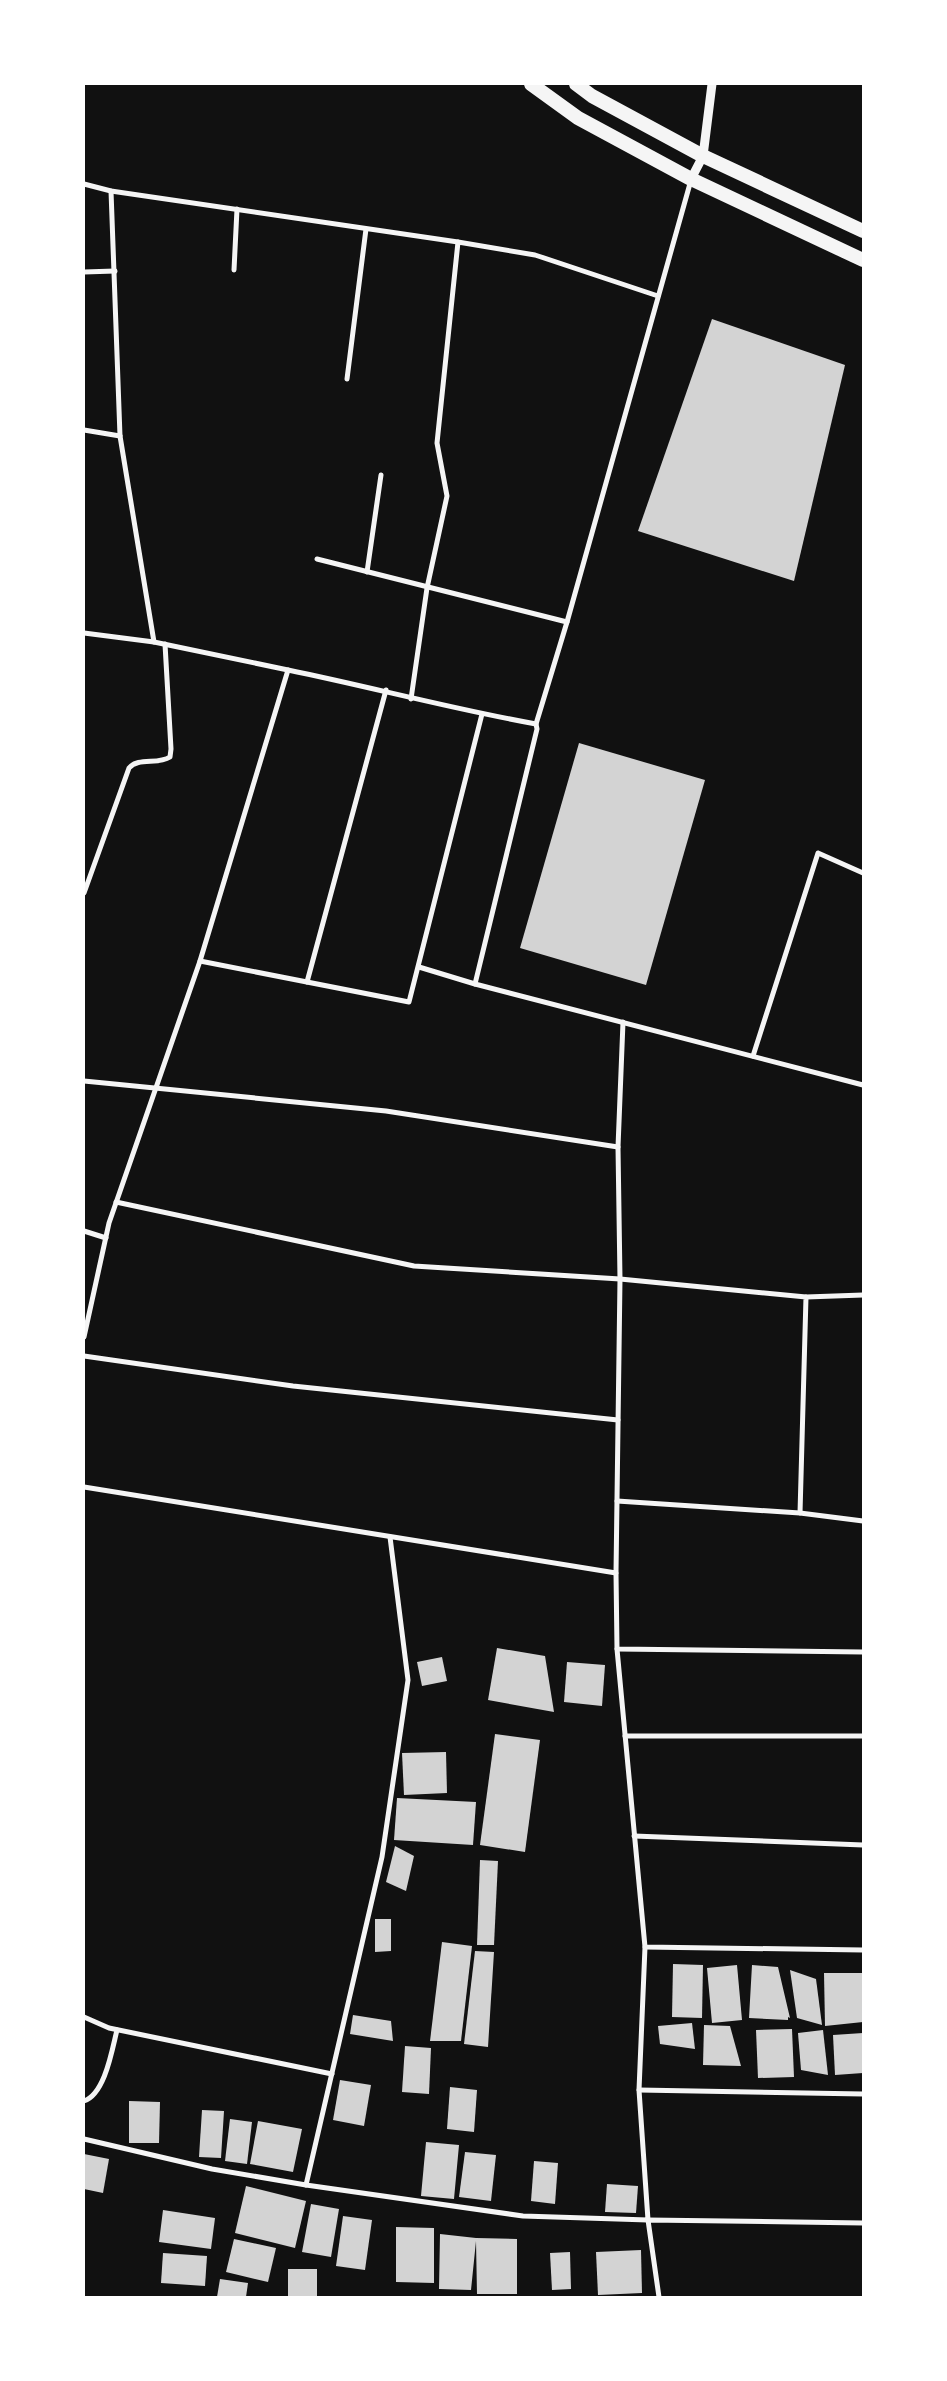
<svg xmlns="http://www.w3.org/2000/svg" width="947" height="2381" font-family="'Roboto Condensed',sans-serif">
<rect width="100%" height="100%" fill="#111"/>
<!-- building -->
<g fill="#d3d3d3">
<polygon points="712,319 845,365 794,581 638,531"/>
<polygon points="579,743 705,780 646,985 520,948"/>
<polygon points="497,1648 545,1656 554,1712 488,1700"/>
<polygon points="442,1657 447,1681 422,1686 417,1662"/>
<polygon points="567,1662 605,1665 602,1706 564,1702"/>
<polygon points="495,1734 540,1740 525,1852 480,1845"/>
<polygon points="446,1752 447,1793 404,1795 402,1753"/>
<polygon points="397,1798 476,1802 473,1845 394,1840"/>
<polygon points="395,1846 414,1856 406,1891 386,1882"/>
<polygon points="480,1860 498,1861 494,1945 477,1945"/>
<polygon points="375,1919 391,1919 391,1951 375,1952"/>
<polygon points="442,1942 472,1946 461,2041 430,2041"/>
<polygon points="475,1951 494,1952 488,2047 464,2044"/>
<polygon points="673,1964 703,1965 702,2018 672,2017"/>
<polygon points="737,1965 742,2020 712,2023 707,1968"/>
<polygon points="752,1965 778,1967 790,2018 788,2017 788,2020 749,2018"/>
<polygon points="790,1970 816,1979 822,2025 797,2018"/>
<polygon points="824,1973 863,1973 863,2022 825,2026"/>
<polygon points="353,2015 391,2021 393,2041 350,2034"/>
<polygon points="692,2023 695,2049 660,2044 658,2026"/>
<polygon points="704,2025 730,2026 741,2066 703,2065"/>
<polygon points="792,2029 794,2077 758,2078 756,2030"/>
<polygon points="823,2030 828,2075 801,2070 798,2033"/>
<polygon points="863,2033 863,2073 835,2075 833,2035"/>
<polygon points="405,2046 431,2048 429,2094 402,2092"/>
<polygon points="340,2080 371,2085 364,2126 333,2120"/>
<polygon points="450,2087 477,2090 474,2132 447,2129"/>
<polygon points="129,2101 160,2102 159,2143 129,2143"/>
<polygon points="202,2110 224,2111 221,2158 199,2157"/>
<polygon points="230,2119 252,2122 247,2164 225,2161"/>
<polygon points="258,2121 302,2129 293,2172 250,2164"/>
<polygon points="426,2142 459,2145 454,2199 421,2196"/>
<polygon points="465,2152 496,2155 491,2201 459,2197"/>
<polygon points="84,2154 109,2159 103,2193 84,2189"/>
<polygon points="534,2161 558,2163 555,2204 531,2201"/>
<polygon points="607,2184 638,2186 636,2213 605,2212"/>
<polygon points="246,2186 306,2201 295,2248 235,2233"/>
<polygon points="311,2204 339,2209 331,2257 302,2252"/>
<polygon points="163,2210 215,2218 211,2249 159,2242"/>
<polygon points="343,2216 372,2220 365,2270 336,2266"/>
<polygon points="396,2227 434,2228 434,2283 396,2282"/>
<polygon points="440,2234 476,2238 517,2239 517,2294 477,2294 476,2241 471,2290 439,2289"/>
<polygon points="234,2239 276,2248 268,2282 226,2272"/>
<polygon points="641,2250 642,2293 598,2295 596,2252"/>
<polygon points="570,2252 571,2289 552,2290 550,2253"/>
<polygon points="163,2253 207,2256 205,2286 161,2283"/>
<rect x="288" y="2269" width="29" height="28"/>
<polygon points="220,2279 248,2283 246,2297 217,2297"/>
</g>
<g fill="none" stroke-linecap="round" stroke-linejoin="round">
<!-- minor -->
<g stroke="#f5f5f5" stroke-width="5">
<polyline points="691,180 567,622 536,724 537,729 475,984 863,1085"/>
<polyline points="84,184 111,191 458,242 535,255 658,296"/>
<polyline points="111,191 120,436 154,642"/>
<polyline points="234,270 237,209"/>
<polyline points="84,272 115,271"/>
<polyline points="347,379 366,229"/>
<polyline points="84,430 120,436"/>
<polyline points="317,559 567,622"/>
<polyline points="367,572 381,475"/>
<polyline points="84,633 154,642 288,670"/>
<polyline points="411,699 427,588 447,496 437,443 458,242"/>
<path d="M84,893L129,768C138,757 158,765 170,757L171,749L165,644"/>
<polyline points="200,961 409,1002 482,714"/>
<polyline points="419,967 475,984"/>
<polyline points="307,982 386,690"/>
<polyline points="753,1056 818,853 863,873"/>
<polyline points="84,1081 386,1111 618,1147"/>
<polyline points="116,1202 414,1266 620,1279 806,1297 800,1513"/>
<polyline points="84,1231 106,1238"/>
<polyline points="806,1297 863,1295"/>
<path d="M84,1337L109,1223L200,961L288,670C371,687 452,709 536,724"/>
<polyline points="84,1356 293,1386 618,1420"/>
<polyline points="84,1487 616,1573 620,1279 618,1147 623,1022"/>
<polyline points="617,1501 800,1513 863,1521"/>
<polyline points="390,1537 408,1680 382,1857 306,2185 523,2216 648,2220 639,2090 645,1947"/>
<polyline points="616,1573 617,1649 863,1652"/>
<polyline points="617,1649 645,1947 863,1950"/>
<polyline points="625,1736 863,1736"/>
<polyline points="634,1836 863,1845"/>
<polyline points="84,2017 109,2028 332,2074"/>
<polyline points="639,2090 863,2094"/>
<path d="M84,2101C105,2094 112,2050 117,2030"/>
<polyline points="84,2139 212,2169 306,2185"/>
<polyline points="659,2297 648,2220 863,2223"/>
</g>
<!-- tertiary -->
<polyline stroke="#f5f5f5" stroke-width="9" points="691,179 703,156 712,84"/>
<!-- trunk -->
<g stroke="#f5f5f5" stroke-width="14">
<polyline points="531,84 578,118 691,179 863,260"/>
<polyline points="576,84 592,96 703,156 863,231"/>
</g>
</g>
<!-- border -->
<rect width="947" height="2381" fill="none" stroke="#ffffff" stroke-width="170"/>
</svg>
